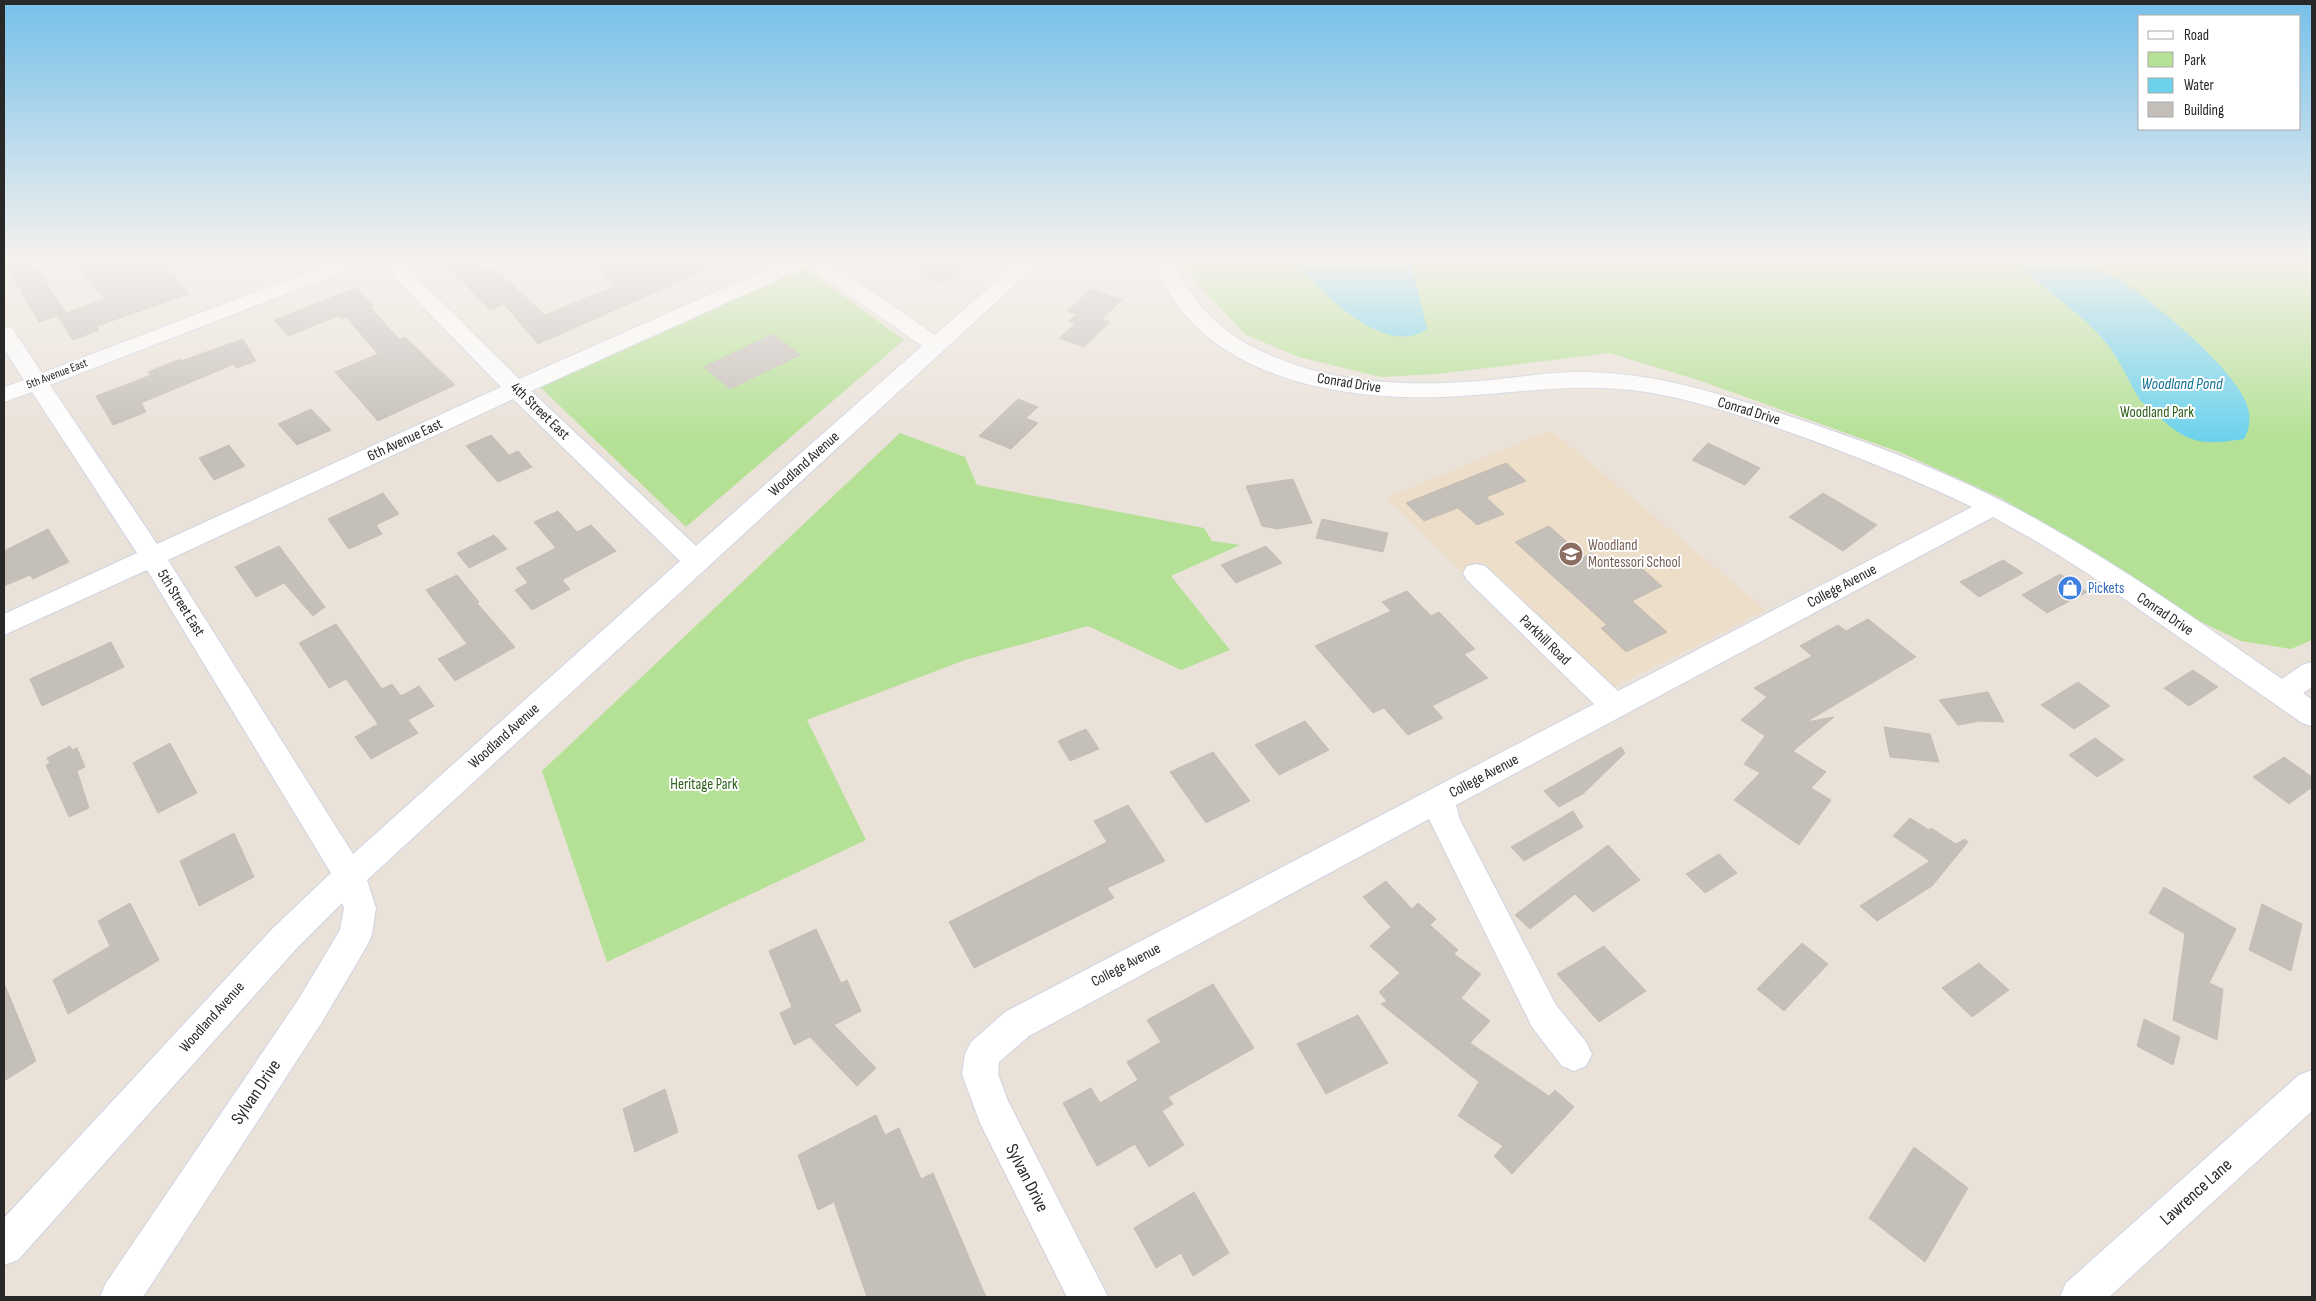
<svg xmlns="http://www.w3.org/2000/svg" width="2316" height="1301" font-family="'Sofia Sans Condensed',sans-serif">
<rect width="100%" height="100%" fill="#eae2d9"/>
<!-- education -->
<polygon fill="#ecdec8" points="1551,430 1766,610 1590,699 1386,498"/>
<!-- green -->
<g fill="#b4e195">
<polygon points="1183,258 2312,258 2312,640 2291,649 2241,641 2197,620 2123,572 2001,498 1902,453 1698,380 1609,353 1438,374 1381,377 1299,357 1246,335 1200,287"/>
<polygon points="801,265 904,340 686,527 539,386"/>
<polygon points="900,433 965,457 977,485 1204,528 1212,541 1240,545 1171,576 1230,650 1181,670 1088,626 965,660 807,720 866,840 607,962 542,771"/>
</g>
<!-- water -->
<g fill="#6cd2ec">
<path d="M1291,258H1414L1411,263L1427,329C1384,360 1316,287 1291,258Z"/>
<path d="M2010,258H2083L2084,261C2098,270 2114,276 2128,285C2160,308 2229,365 2245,400C2251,413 2251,427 2244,439C2203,445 2189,445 2157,415C2151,410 2142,404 2138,397C2126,376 2118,356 2102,338C2075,308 2039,286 2010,258Z"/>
</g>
<!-- building -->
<g fill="#c5bfb9" stroke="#c5beb3">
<polygon points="20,258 30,258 66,313 39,322 5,263"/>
<polygon points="72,258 160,258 189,294 97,326 99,330 73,340 58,316 105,299"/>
<polygon points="439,258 473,258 485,270 493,267 545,315 615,286 583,258 732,258 538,344 504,304 490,310"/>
<polygon points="898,258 987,258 939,283"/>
<polygon points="356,288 374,306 370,307 399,339 405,337 455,385 378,421 335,372 378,354 346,317 341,319 338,316 288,336 274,320"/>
<polygon points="1091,289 1122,300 1102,319 1110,322 1084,347 1059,338 1075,324 1069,321 1077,314 1067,311"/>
<polygon points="773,334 800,355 730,389 704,367"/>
<polygon points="243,339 256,361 236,368 234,364 141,403 146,412 113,425 96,396 151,375 148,372 180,359 181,361"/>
<polygon points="1018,399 1038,407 1026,418 1038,423 1011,449 979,436"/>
<polygon points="311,409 331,430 297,445 278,424"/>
<polygon points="491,435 509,455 518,451 532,467 498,482 466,446"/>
<polygon points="1708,443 1760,468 1745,485 1692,460"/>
<polygon points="229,445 245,466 214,480 199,458"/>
<polygon points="1506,463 1526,481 1486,497 1504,514 1477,525 1458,508 1424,521 1406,503"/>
<polygon points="1293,479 1312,523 1277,529 1262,526 1246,486"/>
<polygon points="383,493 399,514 376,525 382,534 349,549 328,519"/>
<polygon points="1823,493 1877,525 1843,551 1789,517"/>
<polygon points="558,511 577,532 591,525 616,551 562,580 570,589 532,610 515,590 528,583 516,568 556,548 534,522"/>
<polygon points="1322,519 1388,533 1383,552 1316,538"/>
<polygon points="1549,526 1584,557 1591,553 1609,568 1630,558 1662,586 1632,601 1667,632 1626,652 1601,628 1607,625 1515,542"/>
<polygon points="48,529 69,562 33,579 30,575 4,586 4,551"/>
<polygon points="494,535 507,549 469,568 457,553"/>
<polygon points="279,546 325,607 313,616 284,583 256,597 235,567"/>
<polygon points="1266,546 1282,563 1236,583 1221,565"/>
<polygon points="2003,560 2023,573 1979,597 1960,582"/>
<polygon points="2060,574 2087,592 2047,613 2022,595"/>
<polygon points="457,575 479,602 477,603 515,647 455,681 438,659 467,644 426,590"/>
<polygon points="1407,591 1431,616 1439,612 1475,649 1464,654 1488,678 1432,706 1443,718 1408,735 1384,708 1373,713 1315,646 1391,611 1382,602"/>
<polygon points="1868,619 1916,657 1806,722 1834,717 1793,751 1826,772 1811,788 1831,800 1799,845 1734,800 1760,773 1744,764 1765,736 1741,720 1767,697 1754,688 1812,656 1800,646 1838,625 1846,631"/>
<polygon points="336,624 382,689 392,684 401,696 419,686 434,706 408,720 418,733 371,759 355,737 378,724 346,679 329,688 299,643"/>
<polygon points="111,642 124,667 42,706 30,679"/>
<polygon points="2193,670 2218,687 2189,706 2164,688"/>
<polygon points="2078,682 2110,706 2074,729 2041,705"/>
<polygon points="1988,692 2004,722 1980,721 1958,725 1939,700"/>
<polygon points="1305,721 1329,750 1279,775 1255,745"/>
<polygon points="1884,727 1930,734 1939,762 1890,757"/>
<polygon points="1086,729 1099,749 1070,761 1058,741"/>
<polygon points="2095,738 2124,760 2097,777 2069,755"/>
<polygon points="170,743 197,793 158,813 133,763"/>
<polygon points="70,746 72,750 77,748 85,767 77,771 89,808 69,817 46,765 50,763 47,758"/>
<polygon points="1621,747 1625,753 1584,793 1559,807 1544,791"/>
<polygon points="1213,752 1250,801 1206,823 1170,772"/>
<polygon points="2284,757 2312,777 2312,787 2289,804 2253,777"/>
<polygon points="1128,805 1165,861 1107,888 1114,898 974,968 949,922 1107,842 1094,821"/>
<polygon points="1573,811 1583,827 1524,861 1511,847"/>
<polygon points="1910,818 1929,830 1931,828 1956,844 1965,839 1968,842 1932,886 1877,921 1860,906 1930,861 1893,836"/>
<polygon points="234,833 254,877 199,906 180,861"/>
<polygon points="1608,845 1640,880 1593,912 1575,894 1530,929 1515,915"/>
<polygon points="1719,854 1737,873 1705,893 1686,874"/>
<polygon points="1386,881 1412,909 1418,903 1436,919 1430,925 1458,950 1454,954 1481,974 1461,998 1490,1021 1470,1043 1549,1096 1555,1090 1574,1107 1512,1174 1494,1156 1503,1146 1458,1116 1479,1082 1381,1004 1387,1001 1379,992 1400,973 1370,946 1391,927 1363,897"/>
<polygon points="2164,887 2236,929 2209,983 2223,989 2217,1040 2173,1020 2185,934 2149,913"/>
<polygon points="130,903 159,960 68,1014 53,980 110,946 98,921"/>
<polygon points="2262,904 2302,924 2291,971 2249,950"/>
<polygon points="816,929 841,983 847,980 861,1011 834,1025 876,1068 857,1086 810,1037 794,1045 780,1013 792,1007 769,951"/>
<polygon points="1802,943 1828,964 1784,1011 1757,989"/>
<polygon points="1604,946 1646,991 1599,1022 1557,974"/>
<polygon points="1979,963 2009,990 1972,1017 1942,988"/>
<polygon points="4,983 36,1061 4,1081"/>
<polygon points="1213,984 1254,1048 1168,1097 1173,1104 1162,1111 1184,1145 1149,1167 1135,1144 1097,1166 1063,1103 1091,1088 1100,1103 1138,1080 1127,1062 1161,1042 1147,1020"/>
<polygon points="1358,1015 1388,1063 1326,1094 1297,1044"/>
<polygon points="2144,1019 2180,1037 2173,1065 2137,1046"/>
<polygon points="665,1089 678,1132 635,1152 623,1109"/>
<polygon points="876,1115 885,1135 899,1128 921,1179 933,1173 986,1297 867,1297 834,1202 818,1210 798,1155"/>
<polygon points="1914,1147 1968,1188 1925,1262 1869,1218"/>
<polygon points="1194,1192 1229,1253 1193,1276 1181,1253 1156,1268 1134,1228"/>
</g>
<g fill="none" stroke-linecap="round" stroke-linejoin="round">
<defs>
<g id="minor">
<path d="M345,258H372L369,262L50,385L157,544L501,387L376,258H397L519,379L792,258H823L935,335L1022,258H1044L367,880L376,908L372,934L368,944L322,1022L143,1297H100L106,1283L298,1000L340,930L344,908L342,903L296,949L18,1260L4,1265V1218L272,929L331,873L147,570L4,635V614L137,553L32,392L4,402V387L24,380L4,349V327L12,328L42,373ZM808,266L922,346L696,546L531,391ZM513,399L680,561L353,854L168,560Z"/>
<path d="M1151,258H1171C1180,274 1188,291 1200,305C1218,327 1243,344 1270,355C1330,382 1399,386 1464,382C1499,380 1534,374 1569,372C1600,371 1631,375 1661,380C1714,391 1765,408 1816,425C1894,452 1972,482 2043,523C2126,569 2204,625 2282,679L2302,665L2312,662V687L2303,693L2312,700V726L2302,723L2090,575L2041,544L1993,517L1456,805L1460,820L1556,1005L1586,1042L1592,1054L1586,1066L1574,1071L1562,1066L1532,1027L1429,819L1029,1036L999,1062L998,1074L1008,1101L1108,1297H1067L980,1123L962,1074L965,1054L971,1042L1005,1012L1594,704L1467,580L1463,573L1467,566L1476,564L1485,566L1618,691L1972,507C1912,478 1851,454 1789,432C1742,416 1695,400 1646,392C1582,382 1525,392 1462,396C1370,402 1250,389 1186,316C1171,299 1161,278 1151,258Z"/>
<polygon points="2312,1070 2312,1111 2109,1297 2060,1297 2066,1283 2299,1075"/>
</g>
</defs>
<!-- minor casing -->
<use href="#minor" stroke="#ced3e1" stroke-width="2"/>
<!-- minor -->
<use href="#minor" fill="#fff" fill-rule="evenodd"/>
</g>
<!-- sky -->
<linearGradient id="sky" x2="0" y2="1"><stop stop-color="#76c0ea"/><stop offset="0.59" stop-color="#f6f2ee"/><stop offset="1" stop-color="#f6f2ee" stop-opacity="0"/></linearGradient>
<rect width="2316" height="440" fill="url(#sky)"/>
<!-- icons -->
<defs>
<symbol id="school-disc" viewBox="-11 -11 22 22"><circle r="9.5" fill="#8d6e63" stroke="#fff"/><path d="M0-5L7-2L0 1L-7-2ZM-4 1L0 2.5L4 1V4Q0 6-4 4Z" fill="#fff"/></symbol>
<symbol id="shop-disc" viewBox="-11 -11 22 22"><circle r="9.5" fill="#3f7fe0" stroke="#fff"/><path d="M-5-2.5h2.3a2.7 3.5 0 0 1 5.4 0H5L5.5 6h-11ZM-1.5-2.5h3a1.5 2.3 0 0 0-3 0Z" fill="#fff"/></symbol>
</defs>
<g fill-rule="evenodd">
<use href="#school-disc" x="1557" y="540" width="28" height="28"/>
<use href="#shop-disc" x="2056" y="574" width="28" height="28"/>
</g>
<g text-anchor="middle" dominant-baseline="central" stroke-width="4" stroke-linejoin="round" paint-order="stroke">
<!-- far-street labels -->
<g font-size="12" fill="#282828" stroke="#fff">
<text transform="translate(57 374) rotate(-21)">5th Avenue East</text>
</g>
<!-- street labels -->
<g font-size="15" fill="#282828" stroke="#fff">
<text transform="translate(1349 383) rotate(9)">Conrad Drive</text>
<text transform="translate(540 411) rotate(44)">4th Street East</text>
<text transform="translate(1749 411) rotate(17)">Conrad Drive</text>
<text transform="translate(405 440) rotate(-25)">6th Avenue East</text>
<text transform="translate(804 464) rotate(-42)">Woodland Avenue</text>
<text transform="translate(1842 586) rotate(-28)">College Avenue</text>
<text transform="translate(181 603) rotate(58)">5th Street East</text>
<text transform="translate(2165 614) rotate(34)">Conrad Drive</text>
<text transform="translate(1545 640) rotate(44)">Parkhill Road</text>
<text transform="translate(504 736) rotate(-42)">Woodland Avenue</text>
<text transform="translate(1484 776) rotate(-28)">College Avenue</text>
<text transform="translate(1126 965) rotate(-28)">College Avenue</text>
<text transform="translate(212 1017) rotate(-48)">Woodland Avenue</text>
</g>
<!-- park labels -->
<g font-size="15" fill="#2d621a" stroke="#fff">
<text x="2157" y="412">Woodland Park</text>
<text x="704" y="784">Heritage Park</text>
</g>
<!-- education labels -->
<g font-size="15" fill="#785e54" stroke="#fff" text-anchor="start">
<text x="1588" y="545">Woodland<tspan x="1588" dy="17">Montessori School</tspan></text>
</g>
<!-- shop labels -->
<g font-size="15" fill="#366cbe" stroke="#fff" text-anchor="start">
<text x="2088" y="588">Pickets</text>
</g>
<!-- water labels -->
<g font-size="16" font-style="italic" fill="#0f6f95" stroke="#fff">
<text x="2182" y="384">Woodland Pond</text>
</g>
<!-- near-street labels -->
<g font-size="18" fill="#282828" stroke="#fff">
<text transform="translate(256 1092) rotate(-56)">Sylvan Drive</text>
<text transform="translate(1027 1178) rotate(63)">Sylvan Drive</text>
<text transform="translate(2196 1192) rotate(-42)">Lawrence Lane</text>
</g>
</g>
<!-- border -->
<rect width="2316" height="1301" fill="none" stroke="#282828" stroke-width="10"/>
<!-- legend -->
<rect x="2138" y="15" width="162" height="115" fill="#ffffff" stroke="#a9a9a9"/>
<rect x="2148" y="31" width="25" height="8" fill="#ffffff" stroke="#a9a9a9"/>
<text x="2184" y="40" font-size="15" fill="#282828">Road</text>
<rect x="2148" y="52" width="25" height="15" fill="#b4e195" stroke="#a9a9a9"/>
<text x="2184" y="65" font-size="15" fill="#282828">Park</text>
<rect x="2148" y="78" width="25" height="15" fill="#6cd2ec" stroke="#a9a9a9"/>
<text x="2184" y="90" font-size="15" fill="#282828">Water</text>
<rect x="2148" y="102" width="25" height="15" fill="#c5bfb9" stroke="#a9a9a9"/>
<text x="2184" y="115" font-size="15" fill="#282828">Building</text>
</svg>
